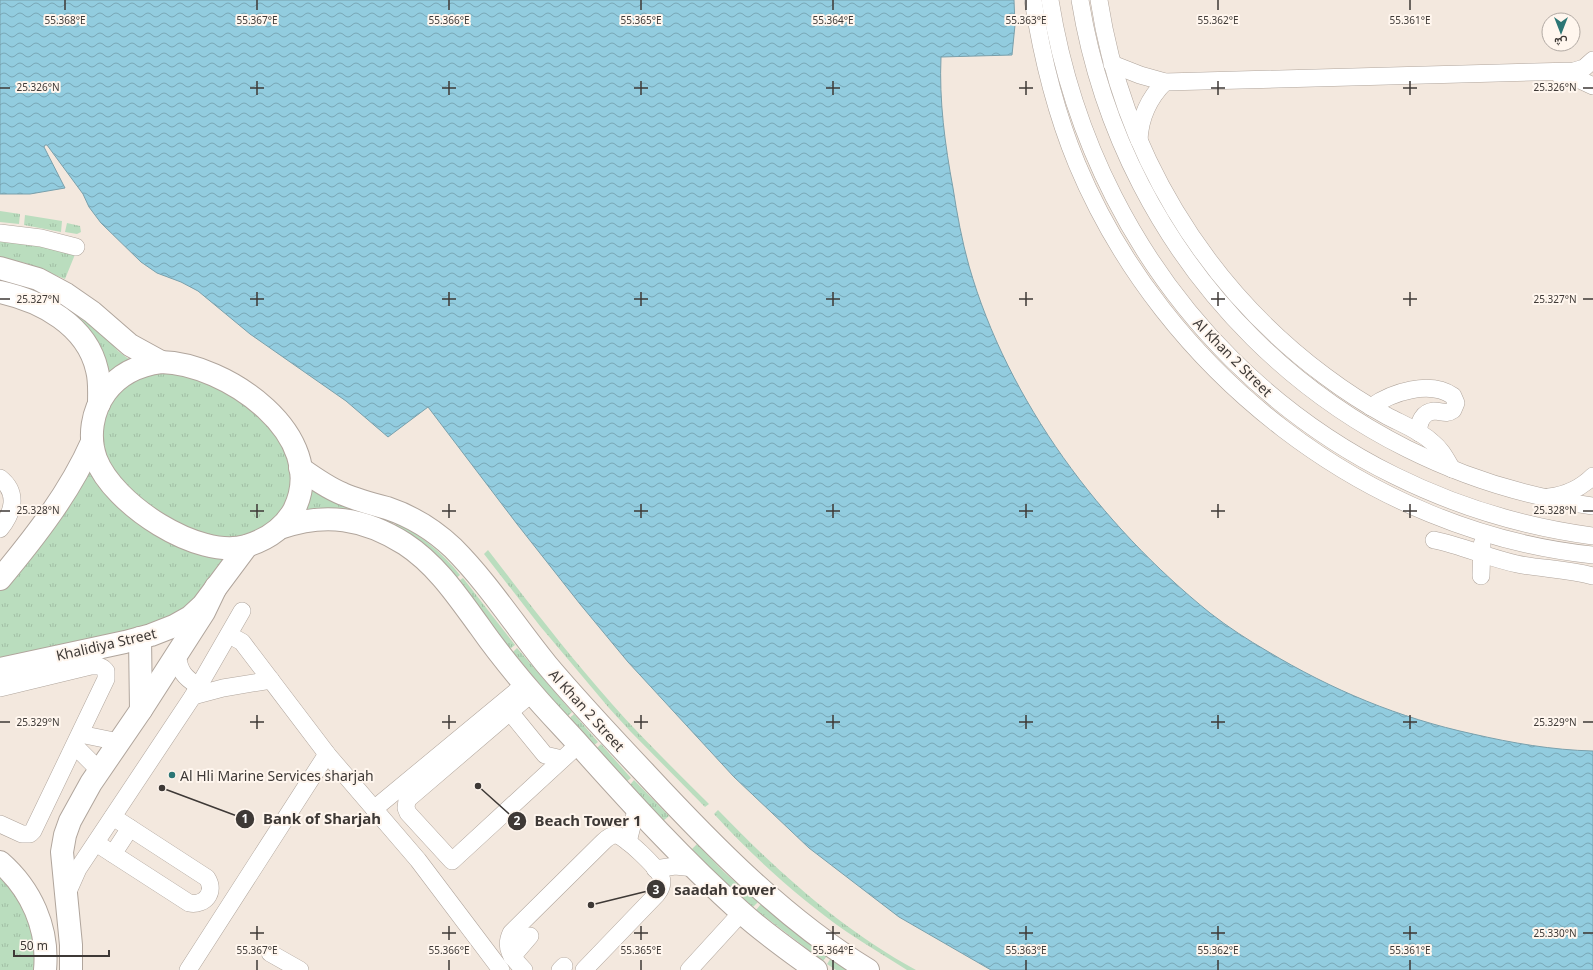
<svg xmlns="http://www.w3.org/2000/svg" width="1593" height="970" font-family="'Noto Sans',Vazirmatn,sans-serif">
<defs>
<pattern id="grass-tufts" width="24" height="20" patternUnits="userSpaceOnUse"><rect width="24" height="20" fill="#baddbe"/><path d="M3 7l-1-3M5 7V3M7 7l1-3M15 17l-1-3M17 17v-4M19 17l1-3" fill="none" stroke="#a1bea4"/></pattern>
<pattern id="water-waves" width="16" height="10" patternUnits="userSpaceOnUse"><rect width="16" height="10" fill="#92ccdf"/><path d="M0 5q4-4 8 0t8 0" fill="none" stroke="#79a7b6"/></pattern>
</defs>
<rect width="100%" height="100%" fill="#f3e8de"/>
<!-- grass -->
<g fill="url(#grass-tufts)">
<polygon points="0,211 20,214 19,224 0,222"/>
<polygon points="25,215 62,221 61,232 24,225"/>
<polygon points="67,223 80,226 81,232 77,234 65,232"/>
<polygon points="0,239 76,252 65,279 25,263 0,257"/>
<path d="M56,297L106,337L118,351L130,360L109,375C105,355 95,333 80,320C72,313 62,308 54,302Z"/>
<path d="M159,372C165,372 171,372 177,373C185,374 193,378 200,381C240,396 301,439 290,488C288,498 285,506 279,513C276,518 270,522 266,525C219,565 134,504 108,462C100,449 102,432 105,418C108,405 119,389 131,382C139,377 150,375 159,372Z"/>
<polygon points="91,468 228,558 203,591 178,613 154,625 0,659 0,591 10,580"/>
<polygon points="309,484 394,520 390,527 313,510 303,510"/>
<path d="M397,522C422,537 442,552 460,575L455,579L393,529Z"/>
<path d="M488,550C528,602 568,654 612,704C643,739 676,771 709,804L705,807L630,731L609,708L540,626L484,554Z"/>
<polygon points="463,578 515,645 510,649 457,582"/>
<polygon points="517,648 572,712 567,717 513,652"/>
<polygon points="574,714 598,742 593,746 569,719"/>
<polygon points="601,744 631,778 626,782 596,749"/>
<polygon points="634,780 669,816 663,821 629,786"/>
<path d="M718,810C777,871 841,929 916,970H907C887,957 866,945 847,932C799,898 754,858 714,814Z"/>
<polygon points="697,844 724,872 758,902 753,907 721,879 692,849"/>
<polygon points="0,872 4,876 31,921 37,970 0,970"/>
<polygon points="761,904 827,956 823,961 756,910"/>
<polygon points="831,958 848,970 836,970 827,964"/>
</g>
<!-- water -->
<path fill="url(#water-waves)" stroke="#79a0ac" d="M0,0H1014L1015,25L1012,55L941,57C939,100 945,145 953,188C957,214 962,241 969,266C1008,402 1101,525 1210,613C1228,627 1248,640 1267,651C1332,690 1399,718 1473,734C1512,743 1552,750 1593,751V970H991L899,917L852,881L809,848L734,777L628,662L580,604L517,524L428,407L388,437L346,401L250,334L198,291L181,282L157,273L141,262L101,223L89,207L83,194L47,145H45L44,147L65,188L30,194H0Z"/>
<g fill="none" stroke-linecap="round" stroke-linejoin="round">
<defs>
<g id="minor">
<path d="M1033,0C1042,57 1055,111 1077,164C1164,372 1368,532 1593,555"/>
<path d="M1050,0C1095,281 1309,498 1593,536"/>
<path d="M1080,0C1123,263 1328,470 1593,506"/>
<path d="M1099,0C1122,150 1203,285 1325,376C1345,391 1365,404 1387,416C1402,424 1419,430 1432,442C1441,449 1446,459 1452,469"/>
<polyline points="1112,64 1140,75 1165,82 1574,71 1584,68 1593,60"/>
<polyline points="1561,77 1578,79 1593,86"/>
<path d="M1139,140C1140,118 1149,98 1165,82"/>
<polyline points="0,233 41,238 76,247"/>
<path d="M1371,407C1392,392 1430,380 1453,396L1456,403L1453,410C1446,415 1442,411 1434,411C1423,412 1418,422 1419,433"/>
<path d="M0,478C19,493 13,513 0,529"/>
<path d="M1549,497C1565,495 1581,488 1593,476"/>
<path d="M1434,540C1463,546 1489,558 1517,564C1542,569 1568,569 1593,576"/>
<polyline points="1481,576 1482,544"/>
<polyline points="228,636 233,637 242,642 327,754 418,860 501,970"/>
<path d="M177,655C180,672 184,677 198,686"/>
<polyline points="0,688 91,666 99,666 103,668 106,671 106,679 33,831 30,834 22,834 0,824"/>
<polyline points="532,693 407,800 406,808 408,813 452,861 578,745"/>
<polyline points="193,696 223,688 271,680"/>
<polyline points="510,712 545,755 562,759"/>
<polyline points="80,734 119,742"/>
<polyline points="75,746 99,770"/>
<polyline points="374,809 525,684"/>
<polyline points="628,842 636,810"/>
<path d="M96,843L189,903C205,906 216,892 207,878L113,817"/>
<polyline points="113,854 130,828"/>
<polyline points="655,869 675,866 695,868"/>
<polyline points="66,896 78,869 193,696 242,611"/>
<polyline points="270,953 300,970"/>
<polyline points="512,957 530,936"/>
<polyline points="188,970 327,754"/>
<path d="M524,970C514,959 503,950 511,933L603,842C607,838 611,835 616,835C625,836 658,868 661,877C663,883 661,889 657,894L584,970"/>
<polyline points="560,970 564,966"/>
<polyline points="689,970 741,913"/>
</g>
<g id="major">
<polyline points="0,268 38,279 66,294 92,312 130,345 161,362"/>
<path d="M0,292C41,301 87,325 97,370C100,381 99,392 99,404"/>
<path d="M161,362C225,363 331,435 294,510C284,528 266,540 246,546C198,560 113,504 96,459C88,437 92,411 106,392C119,374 139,365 161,362Z"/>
<path d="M300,468C314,478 328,488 343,494C357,500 372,504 387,508C411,516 435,531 453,548C488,583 516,627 547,665C579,703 612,738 646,774C712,845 785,920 868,970"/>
<path d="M280,528C325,512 364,518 405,544C437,565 458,597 480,627C496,650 514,672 532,693C548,712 565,729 581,747C632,804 684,861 741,912C764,933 790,951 816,970"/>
<path d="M0,579C35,537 70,492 92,442"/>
<polyline points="140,638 141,710"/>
<polyline points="0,669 125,642 151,635 174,626 190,617 203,605 247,546"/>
<path d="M0,862C31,889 49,928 45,970"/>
<polyline points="71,970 71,945 62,852 65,835 70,821 91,783 141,710 204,612 216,587"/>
</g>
</defs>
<!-- minor casing -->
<use href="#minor" stroke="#b0a59c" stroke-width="18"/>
<!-- major casing -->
<use href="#major" stroke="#b0a59c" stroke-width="24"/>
<!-- minor -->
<use href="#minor" stroke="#fff" stroke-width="17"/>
<!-- major -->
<use href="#major" stroke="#fff" stroke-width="22"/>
</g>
<!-- ticks -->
<path fill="none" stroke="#3e3936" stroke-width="1.5" d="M65,0V10M257,0V10M449,0V10M641,0V10M833,0V10M1026,0V10M1218,0V10M1410,0V10M257,81V95M449,81V95M641,81V95M833,81V95M1026,81V95M1218,81V95M1410,81V95M0,88H10M250,88H264M442,88H456M634,88H648M826,88H840M1019,88H1033M1211,88H1225M1403,88H1417M1583,88H1593M257,292V306M449,292V306M641,292V306M833,292V306M1026,292V306M1218,292V306M1410,292V306M0,299H10M250,299H264M442,299H456M634,299H648M826,299H840M1019,299H1033M1211,299H1225M1403,299H1417M1583,299H1593M257,504V518M449,504V518M641,504V518M833,504V518M1026,504V518M1218,504V518M1410,504V518M0,511H10M250,511H264M442,511H456M634,511H648M826,511H840M1019,511H1033M1211,511H1225M1403,511H1417M1583,511H1593M257,715V729M449,715V729M641,715V729M833,715V729M1026,715V729M1218,715V729M1410,715V729M0,722H10M250,722H264M442,722H456M634,722H648M826,722H840M1019,722H1033M1211,722H1225M1403,722H1417M1583,722H1593M257,926V940M449,926V940M641,926V940M833,926V940M1026,926V940M1218,926V940M1410,926V940M250,933H264M442,933H456M634,933H648M826,933H840M1019,933H1033M1211,933H1225M1403,933H1417M1583,933H1593M257,960V970M449,960V970M641,960V970M833,960V970M1026,960V970M1218,960V970M1410,960V970"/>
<!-- markers -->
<circle fill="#2c7675" stroke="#fff6ee" stroke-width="1.5" cx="172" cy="775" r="4"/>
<g text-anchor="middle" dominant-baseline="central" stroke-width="4" stroke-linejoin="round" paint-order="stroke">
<!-- street labels -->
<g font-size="14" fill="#3e3936" stroke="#fff6ee">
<text transform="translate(1233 357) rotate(45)">Al Khan 2 Street</text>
<text transform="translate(106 644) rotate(-13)">Khalidiya Street</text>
<text transform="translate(587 710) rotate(48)">Al Khan 2 Street</text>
</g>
<!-- poi labels -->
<g font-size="14" fill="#3e3936" stroke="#fff6ee" text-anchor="start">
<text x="180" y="775">Al Hli Marine Services sharjah</text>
</g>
</g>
<g font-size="10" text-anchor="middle" fill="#3e3936" stroke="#fff6ee" stroke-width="4" stroke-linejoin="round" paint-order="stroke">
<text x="65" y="24">55.368°E</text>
<text x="257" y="24">55.367°E</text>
<text x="449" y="24">55.366°E</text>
<text x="641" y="24">55.365°E</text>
<text x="833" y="24">55.364°E</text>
<text x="1026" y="24">55.363°E</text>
<text x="1218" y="24">55.362°E</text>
<text x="1410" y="24">55.361°E</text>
<text x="1555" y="91">25.326°N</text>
<text x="38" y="91">25.326°N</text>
<text x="1555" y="303">25.327°N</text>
<text x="38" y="303">25.327°N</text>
<text x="1555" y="514">25.328°N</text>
<text x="38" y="514">25.328°N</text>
<text x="1555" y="726">25.329°N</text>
<text x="38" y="726">25.329°N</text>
<text x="1555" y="937">25.330°N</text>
<text x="257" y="954">55.367°E</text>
<text x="449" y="954">55.366°E</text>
<text x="641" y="954">55.365°E</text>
<text x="833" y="954">55.364°E</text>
<text x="1026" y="954">55.363°E</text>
<text x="1218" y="954">55.362°E</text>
<text x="1410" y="954">55.361°E</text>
</g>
<!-- callouts -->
<path fill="none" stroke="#3e3936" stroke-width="1.5" d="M162 788L245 819M478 786L517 821M591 905L656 889"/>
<g fill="#3e3936" stroke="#fff6ee" stroke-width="1.5">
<circle cx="162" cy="788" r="4"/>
<circle cx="478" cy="786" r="4"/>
<circle cx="591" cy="905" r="4"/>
<circle cx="245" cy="819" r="10"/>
<circle cx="517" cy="821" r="10"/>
<circle cx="656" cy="889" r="10"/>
</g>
<g font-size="12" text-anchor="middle" font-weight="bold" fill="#fff">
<text x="245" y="823">1</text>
<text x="517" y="825">2</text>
<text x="656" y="894">3</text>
</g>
<g font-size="15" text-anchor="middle" font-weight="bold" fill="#3e3936" stroke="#fff6ee" stroke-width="4" stroke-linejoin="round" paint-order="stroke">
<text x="322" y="824">Bank of Sharjah</text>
<text x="588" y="826">Beach Tower 1</text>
<text x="725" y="895">saadah tower</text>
</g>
<!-- north arrow -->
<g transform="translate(1561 32) rotate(180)"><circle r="19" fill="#fff6ee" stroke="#b2aaa4"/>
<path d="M0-3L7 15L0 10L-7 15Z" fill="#2c7675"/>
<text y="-6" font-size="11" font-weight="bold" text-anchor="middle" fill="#3e3936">ش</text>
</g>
<!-- scale -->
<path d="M14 950v6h95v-6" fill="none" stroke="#3e3936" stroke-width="2"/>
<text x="20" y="950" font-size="12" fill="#3e3936" stroke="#fff6ee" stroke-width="3" paint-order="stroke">50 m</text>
</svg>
